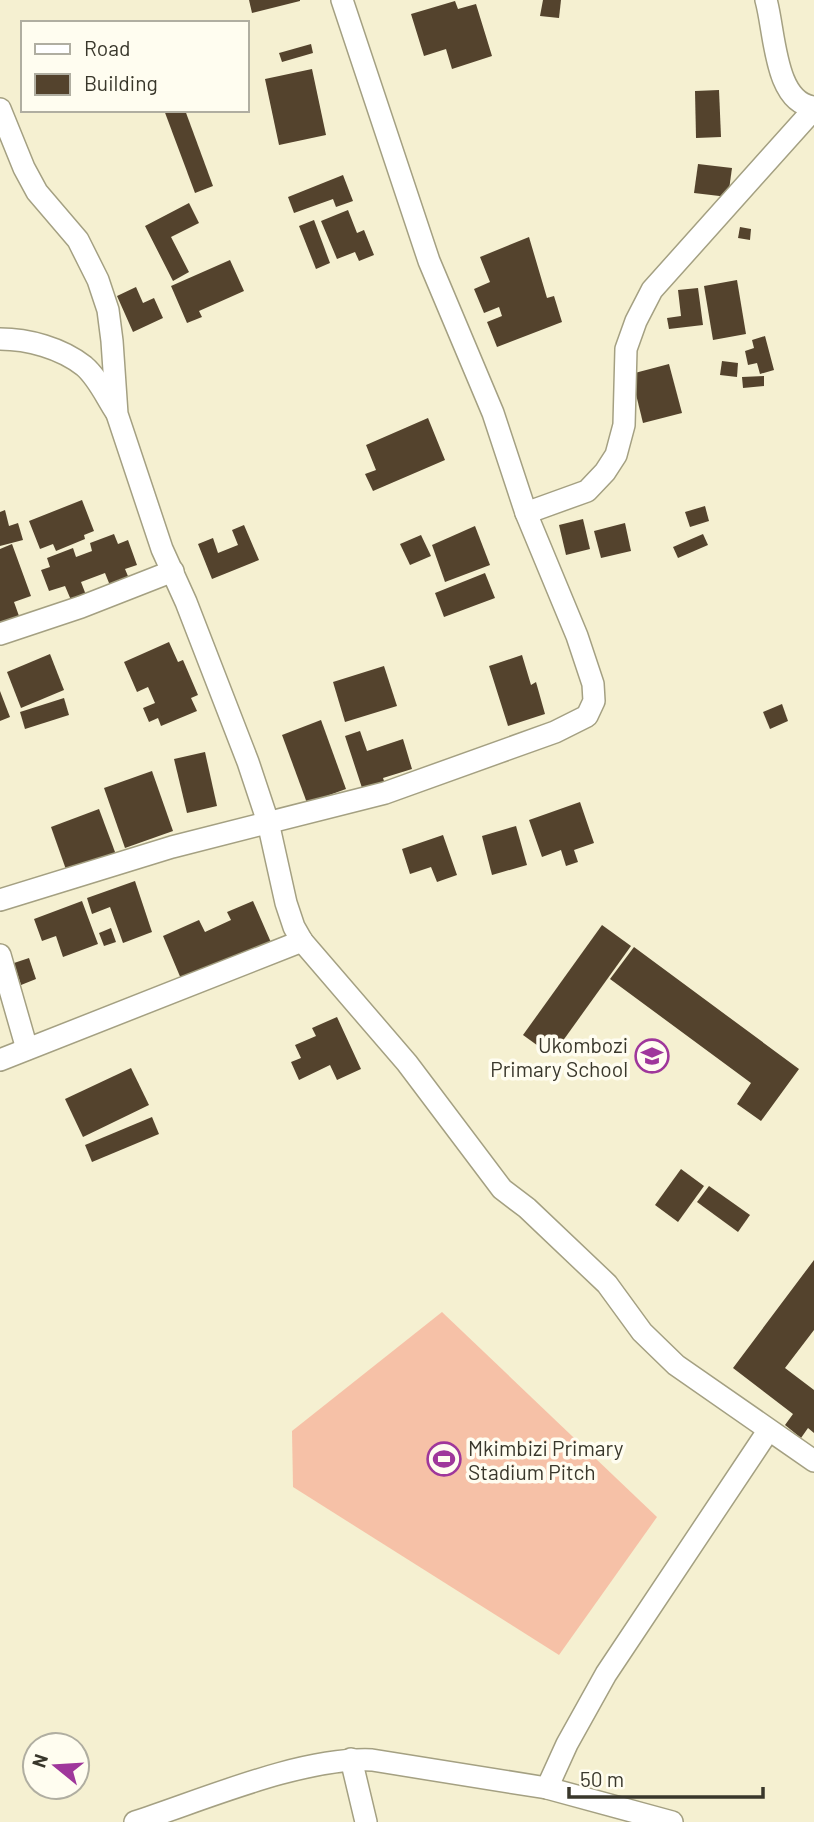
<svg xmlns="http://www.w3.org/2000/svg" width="814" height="1822" font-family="Barlow,sans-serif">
<rect width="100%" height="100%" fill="#f5f0d1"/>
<!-- pitch -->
<polygon fill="#f6c1a7" points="442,1312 657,1517 559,1655 293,1487 292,1431"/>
<!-- building -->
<g fill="#54432d">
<polygon points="249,0 300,0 300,1 252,13"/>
<polygon points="543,0 561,0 559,18 540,16"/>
<polygon points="455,1 458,9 476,4 492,56 452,69 446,49 424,56 411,14"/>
<polygon points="311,44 313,53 282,62 279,53"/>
<polygon points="312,69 326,135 279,145 265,79"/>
<polygon points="719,90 721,137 696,138 695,91"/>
<polygon points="164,110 185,110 213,186 195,193"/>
<polygon points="698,164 732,168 728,197 694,193"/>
<polygon points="343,175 353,201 336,207 333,199 294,213 288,197"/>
<polygon points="189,203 199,223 171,237 189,272 173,281 145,226"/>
<polygon points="348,210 357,233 364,230 374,255 359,261 355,252 337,259 321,221"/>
<polygon points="314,220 330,263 316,269 299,226"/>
<polygon points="740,227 751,229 750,240 738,238"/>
<polygon points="529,237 547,298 554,296 562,322 497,347 487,322 502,316 499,307 484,313 474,289 490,282 480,257"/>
<polygon points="230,260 244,291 199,311 202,317 187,323 171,286"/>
<polygon points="737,280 746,334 713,340 704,286"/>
<polygon points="136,287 143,303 154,298 163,318 133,332 117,296"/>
<polygon points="698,288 703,325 669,329 667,318 681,316 678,290"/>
<polygon points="765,336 774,370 760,374 757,363 748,365 745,351 754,348 752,340"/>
<polygon points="722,361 738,363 737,377 720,375"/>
<polygon points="669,364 682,413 643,423 631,374"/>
<polygon points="764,376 764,386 743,388 742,377"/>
<polygon points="428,418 445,460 373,491 365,474 376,470 366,445"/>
<polygon points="82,500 94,531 84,535 85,539 56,551 53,544 40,549 29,521"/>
<polygon points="705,506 709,521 690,527 685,512"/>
<polygon points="5,510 9,526 18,523 23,540 0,546 0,512"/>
<polygon points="583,519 590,549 566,555 559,525"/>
<polygon points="625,523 631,551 601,558 594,531"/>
<polygon points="244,525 259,560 212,579 198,544 213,538 218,553 238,545 232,530"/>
<polygon points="475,526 490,565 445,582 432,545"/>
<polygon points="114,534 118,544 128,540 137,565 125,569 130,581 111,588 105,573 81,582 86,595 71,600 65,586 49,591 41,570 50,567 47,558 73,548 76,557 92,551 90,543"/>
<polygon points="703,534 708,545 678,558 673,547"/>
<polygon points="421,535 431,556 410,565 400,544"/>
<polygon points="12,544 31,596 14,602 19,616 0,622 0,549"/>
<polygon points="485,573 495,598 444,617 435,593"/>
<polygon points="169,642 178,662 183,660 198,695 191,698 197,711 161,726 158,718 149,722 143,708 155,703 148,687 137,692 124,662"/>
<polygon points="50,654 64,690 21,708 7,672"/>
<polygon points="522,655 531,685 536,682 545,714 508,726 489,666"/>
<polygon points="384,666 397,706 345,722 333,682"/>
<polygon points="0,691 10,717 0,721"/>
<polygon points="64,698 69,715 25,729 20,712"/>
<polygon points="782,704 788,721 770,729 763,712"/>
<polygon points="321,720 346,789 307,803 282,735"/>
<polygon points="360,731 367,751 403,739 412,769 383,778 386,787 364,794 345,736"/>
<polygon points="205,752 217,806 187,813 174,759"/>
<polygon points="152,771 173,831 125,848 104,788"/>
<polygon points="580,802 594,843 574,850 578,862 566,866 561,850 542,857 529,820"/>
<polygon points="99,809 118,860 69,878 51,827"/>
<polygon points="516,826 527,865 492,875 482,836"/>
<polygon points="443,835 457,875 437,882 431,867 410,874 402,849"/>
<polygon points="135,881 152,932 123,943 110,907 92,914 87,898"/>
<polygon points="82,901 98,944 63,957 56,936 42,941 34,919"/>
<polygon points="253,901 273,947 184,986 163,936 199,920 205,932 231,920 227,912"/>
<polygon points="602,925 631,946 552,1056 523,1035"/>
<polygon points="111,928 116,942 104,946 99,933"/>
<polygon points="634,947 799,1069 761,1121 737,1104 751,1083 610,979"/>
<polygon points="29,958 36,979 21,985 14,963"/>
<polygon points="337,1017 361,1069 337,1080 330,1065 299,1080 291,1062 301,1058 295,1045 316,1036 312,1028"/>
<polygon points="131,1068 149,1105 83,1137 65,1099"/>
<polygon points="152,1117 159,1134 92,1162 85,1145"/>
<polygon points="681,1169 704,1186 678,1222 655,1205"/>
<polygon points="709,1186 750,1215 738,1232 697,1202"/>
<polygon points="814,1260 814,1330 785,1368 814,1390 814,1433 808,1428 801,1438 785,1425 793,1414 733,1368"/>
</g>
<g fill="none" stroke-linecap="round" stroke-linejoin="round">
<defs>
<g id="street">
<path d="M766,0C775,31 774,103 814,107"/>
<polyline points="0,109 24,168 37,192 78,240 98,280 108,310 112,341 117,414 162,549 186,602 248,762 268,822 286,903 294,927 302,941 407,1063 502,1189 527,1208 607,1284 642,1332 676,1365 814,1461"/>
<path d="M0,339C28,339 61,348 84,366C98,378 106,397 116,412"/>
<polyline points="526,513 587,491 605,472 616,455 624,425 626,349 636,321 652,290 814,109"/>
<polyline points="0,634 81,607 173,571"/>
<polyline points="0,900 172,847 385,793 555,732 587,716 594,701 593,684 577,636 526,513 493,413 429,261 342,0"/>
<polyline points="0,955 27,1049"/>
<polyline points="0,1060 302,941"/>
<polyline points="351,1759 366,1822"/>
<polyline points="547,1788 567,1744 606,1674 768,1431"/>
<path d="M135,1822C203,1800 301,1757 372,1760L547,1788L672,1822"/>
</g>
</defs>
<!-- street casing -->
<use href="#street" stroke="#a4a082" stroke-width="24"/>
<!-- street -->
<use href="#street" stroke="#fff" stroke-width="21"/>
</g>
<!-- icons -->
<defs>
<symbol id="school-ring" viewBox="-11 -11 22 22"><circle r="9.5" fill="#fffdf0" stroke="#9f379b" stroke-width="1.5"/><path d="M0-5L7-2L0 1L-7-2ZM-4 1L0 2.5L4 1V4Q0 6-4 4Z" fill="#9f379b"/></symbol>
<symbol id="stadium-ring" viewBox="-11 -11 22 22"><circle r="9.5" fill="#fffdf0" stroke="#9f379b" stroke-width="1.5"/><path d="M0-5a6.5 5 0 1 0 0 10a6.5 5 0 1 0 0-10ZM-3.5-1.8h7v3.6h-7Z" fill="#9f379b"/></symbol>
</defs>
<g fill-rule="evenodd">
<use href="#school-ring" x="633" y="1037" width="38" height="38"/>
<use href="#stadium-ring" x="425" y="1440" width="38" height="38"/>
</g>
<g text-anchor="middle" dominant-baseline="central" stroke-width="7" stroke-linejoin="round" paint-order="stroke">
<!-- poi labels -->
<g font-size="21" fill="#39372b" stroke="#fffdf0" text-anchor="end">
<text x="628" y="1044">Ukombozi<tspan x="628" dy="24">Primary School</tspan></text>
<text x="468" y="1447" text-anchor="start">Mkimbizi Primary<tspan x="468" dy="24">Stadium Pitch</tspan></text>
</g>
</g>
<!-- legend -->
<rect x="21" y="21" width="228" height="91" fill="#fffdf0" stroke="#b0aea1" stroke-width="2"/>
<rect x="35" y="44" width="35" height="10" fill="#ffffff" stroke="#b0aea1" stroke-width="2"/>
<text x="84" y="56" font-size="21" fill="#39372b">Road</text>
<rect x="35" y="74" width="35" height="21" fill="#54432d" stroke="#b0aea1" stroke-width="2"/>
<text x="84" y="91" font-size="21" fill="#39372b">Building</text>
<!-- north arrow -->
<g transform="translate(56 1766) rotate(288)"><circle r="33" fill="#fffdf0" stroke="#b0aea1" stroke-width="2"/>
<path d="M0-5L12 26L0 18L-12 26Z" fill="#9f379b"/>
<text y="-10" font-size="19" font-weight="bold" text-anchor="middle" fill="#39372b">N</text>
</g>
<!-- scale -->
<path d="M569 1787v10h194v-10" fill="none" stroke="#39372b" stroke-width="3.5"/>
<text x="580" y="1787" font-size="21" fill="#39372b" stroke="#fffdf0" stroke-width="5" paint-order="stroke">50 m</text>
</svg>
